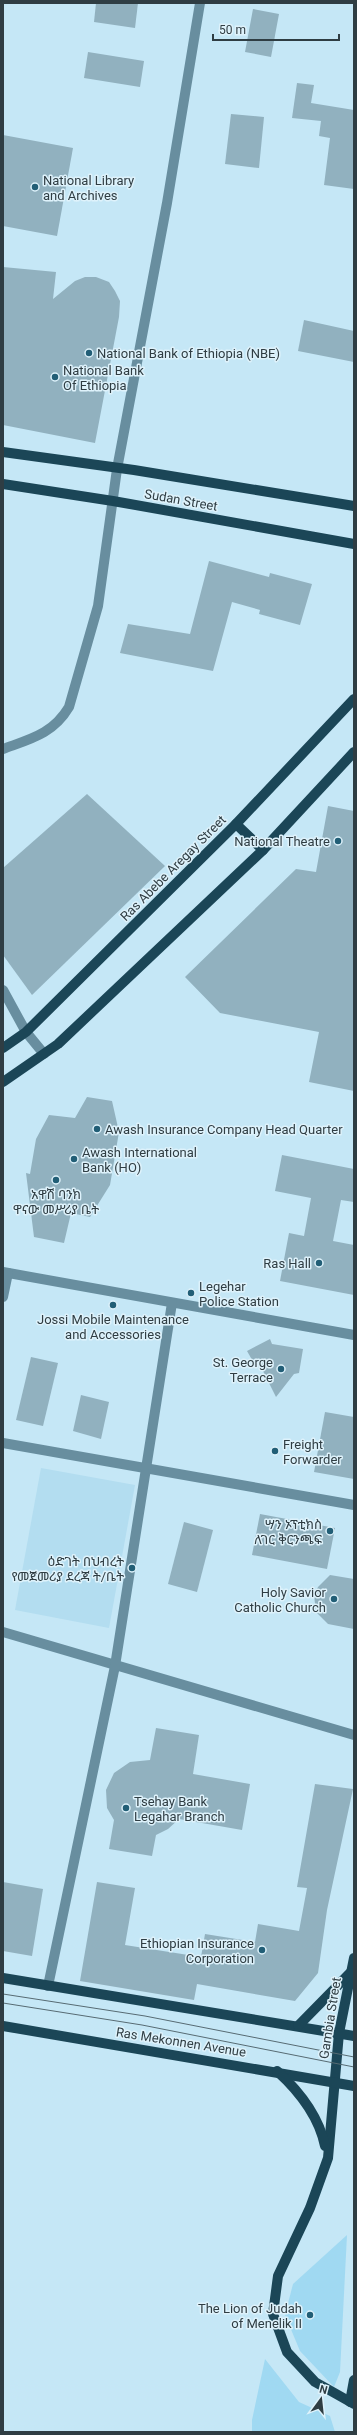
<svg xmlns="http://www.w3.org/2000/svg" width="357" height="2435" font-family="Roboto,'Noto Sans Ethiopic',sans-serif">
<rect width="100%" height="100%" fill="#c5e7f6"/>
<!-- built -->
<polygon fill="#b3ddf0" points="41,1468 135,1485 109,1628 15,1610"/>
<!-- green -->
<g fill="#a0d9f2">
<polygon points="347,2235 340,2372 334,2387 300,2351 285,2315 293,2284"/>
<polygon points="265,2359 299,2402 330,2416 335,2432 252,2432 252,2420"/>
</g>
<!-- building -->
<g fill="#91b1bf">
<polygon points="96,3 138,3 135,28 94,22"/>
<polygon points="253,9 279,14 271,57 245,52"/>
<polygon points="88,52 144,61 140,87 84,78"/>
<polygon points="297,83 314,85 311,103 354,110 354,189 324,185 330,138 319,136 321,121 292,118"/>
<polygon points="231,114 264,117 259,168 225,164"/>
<polygon points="3,135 73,148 57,236 3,226"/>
<polygon points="3,267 56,272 53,299 75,281 85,277 96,277 109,282 115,291 120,301 119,317 95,443 3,425"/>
<polygon points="304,320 354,331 354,362 298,351"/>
<polygon points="209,561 269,577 270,573 312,584 300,625 259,614 260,610 232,602 213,671 120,653 128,624 190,634"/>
<polygon points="87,794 165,866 32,995 3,955 3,868"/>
<polygon points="328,806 354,811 354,1091 309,1082 319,1032 220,1013 185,977 296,869 316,872"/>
<polygon points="87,1097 112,1101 119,1132 110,1185 90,1217 71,1213 64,1243 34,1237 26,1173 30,1174 36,1139 49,1115 75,1118"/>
<polygon points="282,1155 354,1169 354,1202 341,1200 333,1241 354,1245 354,1295 280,1281 289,1233 304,1236 311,1198 275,1191"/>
<polygon points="270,1339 272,1344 303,1349 299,1373 294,1374 276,1397 259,1363 255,1365 247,1351"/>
<polygon points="31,1357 58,1363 43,1426 16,1420"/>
<polygon points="81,1395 109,1402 101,1439 73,1431"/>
<polygon points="325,1412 354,1417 354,1479 314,1472"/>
<polygon points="260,1514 335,1528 327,1569 252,1555"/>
<polygon points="184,1522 213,1530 197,1592 168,1584"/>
<polygon points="330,1575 354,1579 354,1629 328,1624 316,1612 314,1595 318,1587"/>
<polygon points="156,1728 199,1735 193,1774 250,1784 242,1830 179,1819 168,1829 156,1835 152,1856 109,1849 114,1820 107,1808 106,1790 114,1773 130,1762 150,1760"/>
<polygon points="315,1784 353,1789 327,1910 318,1973 295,2001 197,1984 194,2000 80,1981 97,1882 135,1888 125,1945 201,1957 205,1934 255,1942 258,1924 299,1931 307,1888 297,1887"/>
<polygon points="3,1882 43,1889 32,1956 3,1951"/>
</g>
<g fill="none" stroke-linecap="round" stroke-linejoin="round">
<!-- minor -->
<g stroke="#688e9f" stroke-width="10">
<path d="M3,749C30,739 53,734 69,707L98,606L117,469L167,203L200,3"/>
<polyline points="3,990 26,1032 44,1054"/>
<polyline points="3,1272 354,1335"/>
<polyline points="3,1297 8,1273"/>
<polyline points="3,1443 354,1505"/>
<polyline points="3,1632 354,1735"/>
<polyline points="48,1986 115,1666 172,1303"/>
</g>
<!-- major -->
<g stroke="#1b4657" stroke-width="10">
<polyline points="3,452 134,470 354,506"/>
<polyline points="3,484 113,501 354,544"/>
<polyline points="236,824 263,850"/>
<polyline points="3,1048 26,1032 236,824 354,699"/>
<polyline points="3,1082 58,1044 263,850 354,752"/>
<polyline points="354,1958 339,2033 328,2158 310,2208 278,2276 273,2314 287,2352 315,2382 354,2404"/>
<polyline points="3,1978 354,2036"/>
<polyline points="3,2026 354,2086"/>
<polyline points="298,2026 350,1973"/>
<path d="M277,2071C299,2091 319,2117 325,2146"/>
<polyline points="350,2402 354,2380"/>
</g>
<!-- tram -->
<g stroke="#576b73" stroke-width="1">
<polyline points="3,1994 145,2016 354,2057"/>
<polyline points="3,2003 142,2025 354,2067"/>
</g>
</g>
<!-- markers -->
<g fill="#215e76" stroke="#def2fb" stroke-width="1.5">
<circle cx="35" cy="187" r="4"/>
<circle cx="89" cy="353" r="4"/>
<circle cx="55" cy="377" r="4"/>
<circle cx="338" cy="841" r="4"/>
<circle cx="97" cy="1129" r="4"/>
<circle cx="74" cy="1159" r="4"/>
<circle cx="56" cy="1180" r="4"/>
<circle cx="319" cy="1263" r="4"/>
<circle cx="191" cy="1293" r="4"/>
<circle cx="113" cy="1305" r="4"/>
<circle cx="281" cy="1369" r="4"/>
<circle cx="275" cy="1451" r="4"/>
<circle cx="330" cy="1531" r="4"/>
<circle cx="132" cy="1568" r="4"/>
<circle cx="334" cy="1599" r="4"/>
<circle cx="126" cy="1808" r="4"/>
<circle cx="262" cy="1950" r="4"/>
<circle cx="310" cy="2315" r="4"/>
</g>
<g text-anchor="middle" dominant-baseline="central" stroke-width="3" stroke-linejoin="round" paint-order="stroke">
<!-- poi labels -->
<g font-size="13" fill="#2f3d43" stroke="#def2fb" text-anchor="start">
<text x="43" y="180">National Library<tspan x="43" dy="15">and Archives</tspan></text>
<text x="97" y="353">National Bank of Ethiopia (NBE)</text>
<text x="63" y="370">National Bank<tspan x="63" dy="15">Of Ethiopia</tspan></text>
<text x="330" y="841" text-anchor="end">National Theatre</text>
<text x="105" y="1129">Awash Insurance Company Head Quarter</text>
<text x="82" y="1152">Awash International<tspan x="82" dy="15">Bank (HO)</tspan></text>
<text x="56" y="1194" text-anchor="middle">አዋሽ ባንክ<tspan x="56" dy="15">ዋናው መሥሪያ ቤት</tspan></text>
<text x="311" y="1263" text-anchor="end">Ras Hall</text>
<text x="199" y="1286">Legehar<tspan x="199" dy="15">Police Station</tspan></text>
<text x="113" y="1319" text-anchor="middle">Jossi Mobile Maintenance<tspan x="113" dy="15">and Accessories</tspan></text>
<text x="273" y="1362" text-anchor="end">St. George<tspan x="273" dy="15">Terrace</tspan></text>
<text x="283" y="1444">Freight<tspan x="283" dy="15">Forwarder</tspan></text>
<text x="322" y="1524" text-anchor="end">ሣን ኦፕቲክስ<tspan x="322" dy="15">ለገር ቅርንጫፍ</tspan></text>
<text x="124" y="1561" text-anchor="end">ዕድገት በህብረት<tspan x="124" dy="15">የመጀመሪያ ደረጃ ት/ቤት</tspan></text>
<text x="326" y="1592" text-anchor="end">Holy Savior<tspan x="326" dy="15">Catholic Church</tspan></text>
<text x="134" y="1801">Tsehay Bank<tspan x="134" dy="15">Legahar Branch</tspan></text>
<text x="254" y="1943" text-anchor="end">Ethiopian Insurance<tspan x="254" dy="15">Corporation</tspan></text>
<text x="302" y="2308" text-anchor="end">The Lion of Judah<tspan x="302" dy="15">of Menelik II</tspan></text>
</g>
<!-- street labels -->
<g font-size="13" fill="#2f3d43" stroke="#def2fb">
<text transform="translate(181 500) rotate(10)">Sudan Street</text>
<text transform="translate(173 868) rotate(-45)">Ras Abebe Aregay Street</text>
<text transform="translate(330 2018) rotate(-81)">Gambia Street</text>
<text transform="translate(181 2042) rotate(9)">Ras Mekonnen Avenue</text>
</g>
</g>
<!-- border -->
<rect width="357" height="2435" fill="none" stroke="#2f3d43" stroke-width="8"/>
<!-- north arrow -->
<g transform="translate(321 2399) rotate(15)" stroke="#def2fb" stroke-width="3" paint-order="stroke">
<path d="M0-3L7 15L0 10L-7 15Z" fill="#2f3d43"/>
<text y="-6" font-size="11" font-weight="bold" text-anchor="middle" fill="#2f3d43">N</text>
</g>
<!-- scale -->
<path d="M213 34v6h126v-6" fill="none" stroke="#2f3d43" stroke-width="2"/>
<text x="219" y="34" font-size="12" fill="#2f3d43" stroke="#def2fb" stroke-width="3" paint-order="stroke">50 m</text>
</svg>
